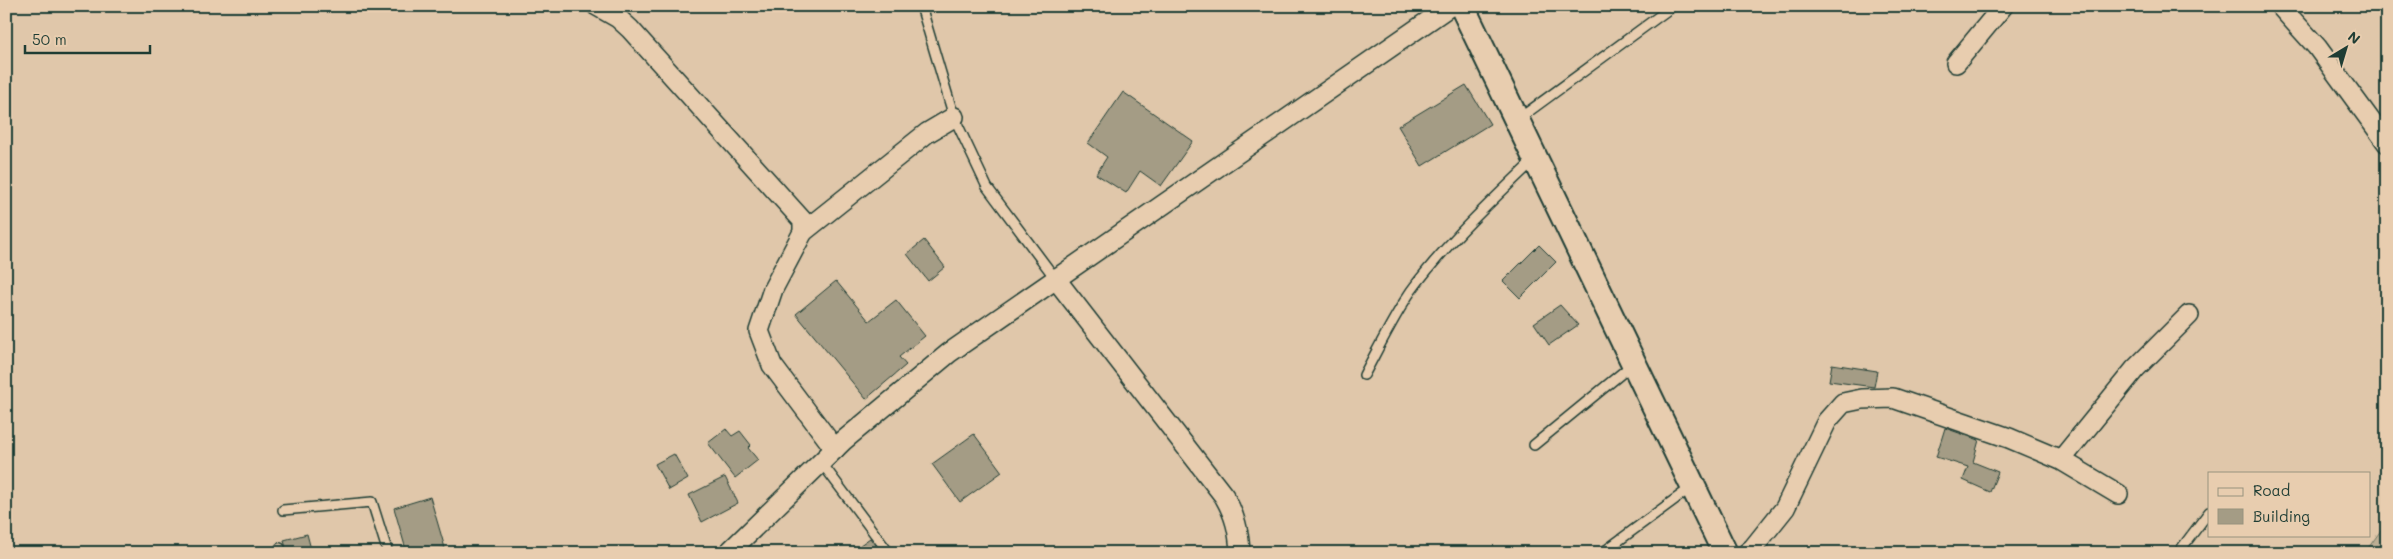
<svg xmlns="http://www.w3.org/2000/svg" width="2393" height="559" font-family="Mali,sans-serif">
<rect width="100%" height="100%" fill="#e0c7aa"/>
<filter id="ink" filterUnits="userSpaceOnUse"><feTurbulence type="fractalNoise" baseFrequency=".02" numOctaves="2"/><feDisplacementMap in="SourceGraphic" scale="10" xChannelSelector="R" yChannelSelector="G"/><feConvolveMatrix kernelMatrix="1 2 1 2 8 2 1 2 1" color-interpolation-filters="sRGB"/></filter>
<g filter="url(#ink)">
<!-- green -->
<polygon fill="#bdae94" stroke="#6e7664" points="2387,522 2387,553 2368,553 2366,551"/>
<!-- building -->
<g fill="#a49c85" stroke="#1f3d34">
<polygon points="1466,85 1490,124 1422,166 1398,126"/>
<polygon points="1123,92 1193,141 1161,186 1140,171 1126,193 1096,174 1107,157 1088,143"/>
<polygon points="924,240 945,267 928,281 907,254"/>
<polygon points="1539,245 1556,262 1520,298 1503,281"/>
<polygon points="836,281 869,321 896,300 925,336 899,357 906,365 866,399 796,314"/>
<polygon points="1560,305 1578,325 1549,345 1534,323"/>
<polygon points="1832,364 1877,371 1874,387 1829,381"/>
<polygon points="1945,428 1979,440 1973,462 1998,472 1990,492 1963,480 1968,467 1936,457"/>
<polygon points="726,429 732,436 740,431 751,445 748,448 758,460 735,478 708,443"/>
<polygon points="974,434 1002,472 960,502 932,464"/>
<polygon points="674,454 688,479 669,490 655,464"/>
<polygon points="725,477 738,503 702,522 689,495"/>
<polygon points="430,497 445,548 426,553 407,553 394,508"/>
<polygon points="307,534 312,553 287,553 284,540"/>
<polygon points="870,538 881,553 849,553"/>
</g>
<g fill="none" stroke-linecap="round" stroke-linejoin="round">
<defs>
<g id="service">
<polyline points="921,6 954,117 987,187 1055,278"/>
<polyline points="1517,120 1673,6"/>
<path d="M1364,375C1379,347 1393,318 1411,291C1447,242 1492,201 1535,159"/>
<polyline points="1534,445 1633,364"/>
<polyline points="821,462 889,553"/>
<polyline points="283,510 372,502 388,553"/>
<polyline points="280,548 281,553"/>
<polyline points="1602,553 1693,486"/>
<polyline points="2178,553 2209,512"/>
</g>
<g id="minor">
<polyline points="597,6 618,18 630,29 803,221 803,232 773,289 759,331 772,365 835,449"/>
<polyline points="2280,6 2317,47 2387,143"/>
<polyline points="1956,63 2003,6"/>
<polyline points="803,232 927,133 954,117"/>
<path d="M1055,278L1224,496C1235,515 1239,531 1240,553"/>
<polyline points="2061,460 2135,369 2189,315"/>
<polyline points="728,553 843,441 949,353 1450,6"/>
<polyline points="1747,553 1753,548 1785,508 1827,421 1843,403 1862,399 1893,398 2009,438 2061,460 2118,494"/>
</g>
<polyline id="tertiary" points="1462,6 1725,553"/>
</defs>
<!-- service casing -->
<use href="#service" stroke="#1f3d34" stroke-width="12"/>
<!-- minor casing -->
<use href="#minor" stroke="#1f3d34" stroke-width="22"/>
<!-- tertiary casing -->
<use href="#tertiary" stroke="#1f3d34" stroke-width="28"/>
<!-- service -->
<use href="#service" stroke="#e8cdaf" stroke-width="9"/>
<!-- minor -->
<use href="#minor" stroke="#e8cdaf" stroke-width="19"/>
<!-- tertiary -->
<use href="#tertiary" stroke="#e8cdaf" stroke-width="24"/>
</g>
</g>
<!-- margin -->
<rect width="2393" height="559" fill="none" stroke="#e8cdaf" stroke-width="25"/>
<rect x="12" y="12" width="2368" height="534" fill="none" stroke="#1f3d34" stroke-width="2" filter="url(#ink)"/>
<!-- legend -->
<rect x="2208" y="472" width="162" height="65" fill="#e8cdaf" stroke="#98937e"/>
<rect x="2218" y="488" width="25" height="8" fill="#e8cdaf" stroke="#98937e"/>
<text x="2253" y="496" font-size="15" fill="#1f3d34">Road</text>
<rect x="2218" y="509" width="25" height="15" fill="#a49c85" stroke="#98937e"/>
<text x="2253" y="522" font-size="15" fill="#1f3d34">Building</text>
<!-- north arrow -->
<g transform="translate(2346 48) rotate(38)" stroke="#e8cdaf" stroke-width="4" paint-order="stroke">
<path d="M0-4L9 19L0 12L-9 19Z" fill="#1f3d34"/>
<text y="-8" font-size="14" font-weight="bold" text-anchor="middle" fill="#1f3d34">N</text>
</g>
<!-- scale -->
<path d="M25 45v8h125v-8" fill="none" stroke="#1f3d34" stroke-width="2.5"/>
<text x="32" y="45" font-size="15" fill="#1f3d34" stroke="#e8cdaf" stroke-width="4" paint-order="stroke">50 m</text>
</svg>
